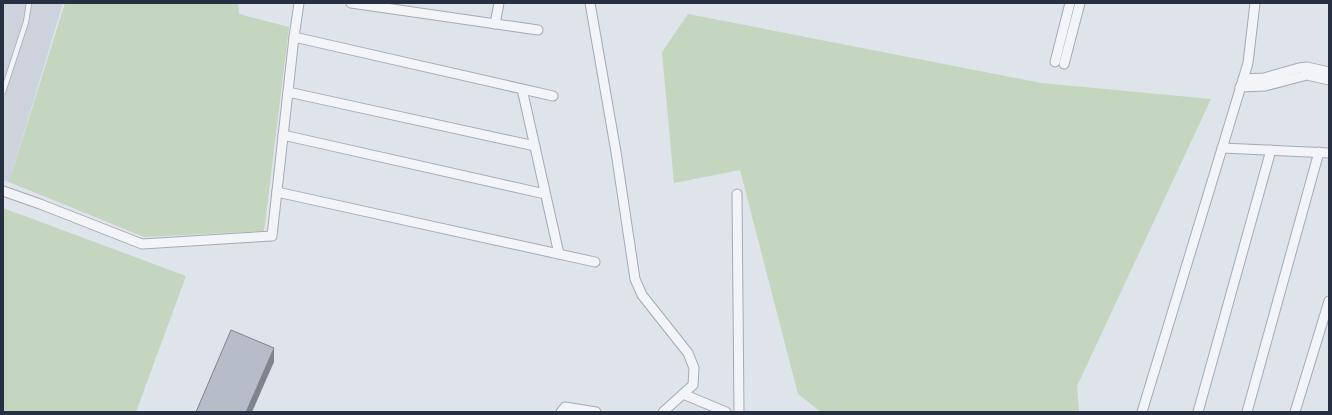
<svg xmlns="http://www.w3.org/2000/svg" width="1332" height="415" font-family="Montserrat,sans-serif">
<rect width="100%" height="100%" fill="#dfe3ea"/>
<!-- built -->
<polygon fill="#cdd2dc" points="3,3 63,3 9,182 3,180"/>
<!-- green -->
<g fill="#c4d5c0">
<polygon points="65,3 238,3 239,14 289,27 264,231 144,237 9,182"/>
<polygon points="688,14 1041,83 1211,99 1077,386 1079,412 821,412 798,394 740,170 674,183 662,52"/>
<polygon points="3,208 186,276 136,412 3,412"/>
</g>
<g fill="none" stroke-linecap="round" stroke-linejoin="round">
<defs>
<polyline id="service" points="3,92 26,22 29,3"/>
<g id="minor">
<polyline points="351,3 538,30"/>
<polyline points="590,3 616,152 635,279 642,295 688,353 694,368 693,385 663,412"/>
<polyline points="495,24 499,3"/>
<polyline points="294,37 553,96"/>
<polyline points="1055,62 1070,3"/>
<polyline points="1064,64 1080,3"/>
<polyline points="1243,79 1264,78 1299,68 1307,67 1329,72"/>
<polyline points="1240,87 1265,86 1307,75 1329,80"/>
<polyline points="522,89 559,254"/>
<polyline points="288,92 535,146"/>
<polyline points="283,135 545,194"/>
<polyline points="1222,148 1329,153"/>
<polyline points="3,191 40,204 142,244 272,236 294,37 299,3"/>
<polyline points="277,192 595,262"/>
<polyline points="737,194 739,412"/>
<polyline points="683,394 726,412"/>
<polyline points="561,412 565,407 596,412"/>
<polyline points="1142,412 1248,63 1255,3"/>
<polyline points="1198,412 1271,150"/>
<polyline points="1247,412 1319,152"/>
<polyline points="1295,412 1329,301"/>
</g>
</defs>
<!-- service casing -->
<use href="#service" stroke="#a4aab5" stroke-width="6"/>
<!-- minor casing -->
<use href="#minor" stroke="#a4aab5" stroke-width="11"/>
<!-- service -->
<use href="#service" stroke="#f3f4f8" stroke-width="4.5"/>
<!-- minor -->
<use href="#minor" stroke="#f3f4f8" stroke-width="9"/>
</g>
<!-- shaded-wall -->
<polygon fill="#7f848c" points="274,348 274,362 252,412 246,412"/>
<!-- building -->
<polygon fill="#b6bcc8" stroke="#7f848c" points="231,330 274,348 246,412 196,412"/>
<!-- border -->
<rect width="1332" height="415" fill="none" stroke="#273043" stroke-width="8"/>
</svg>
